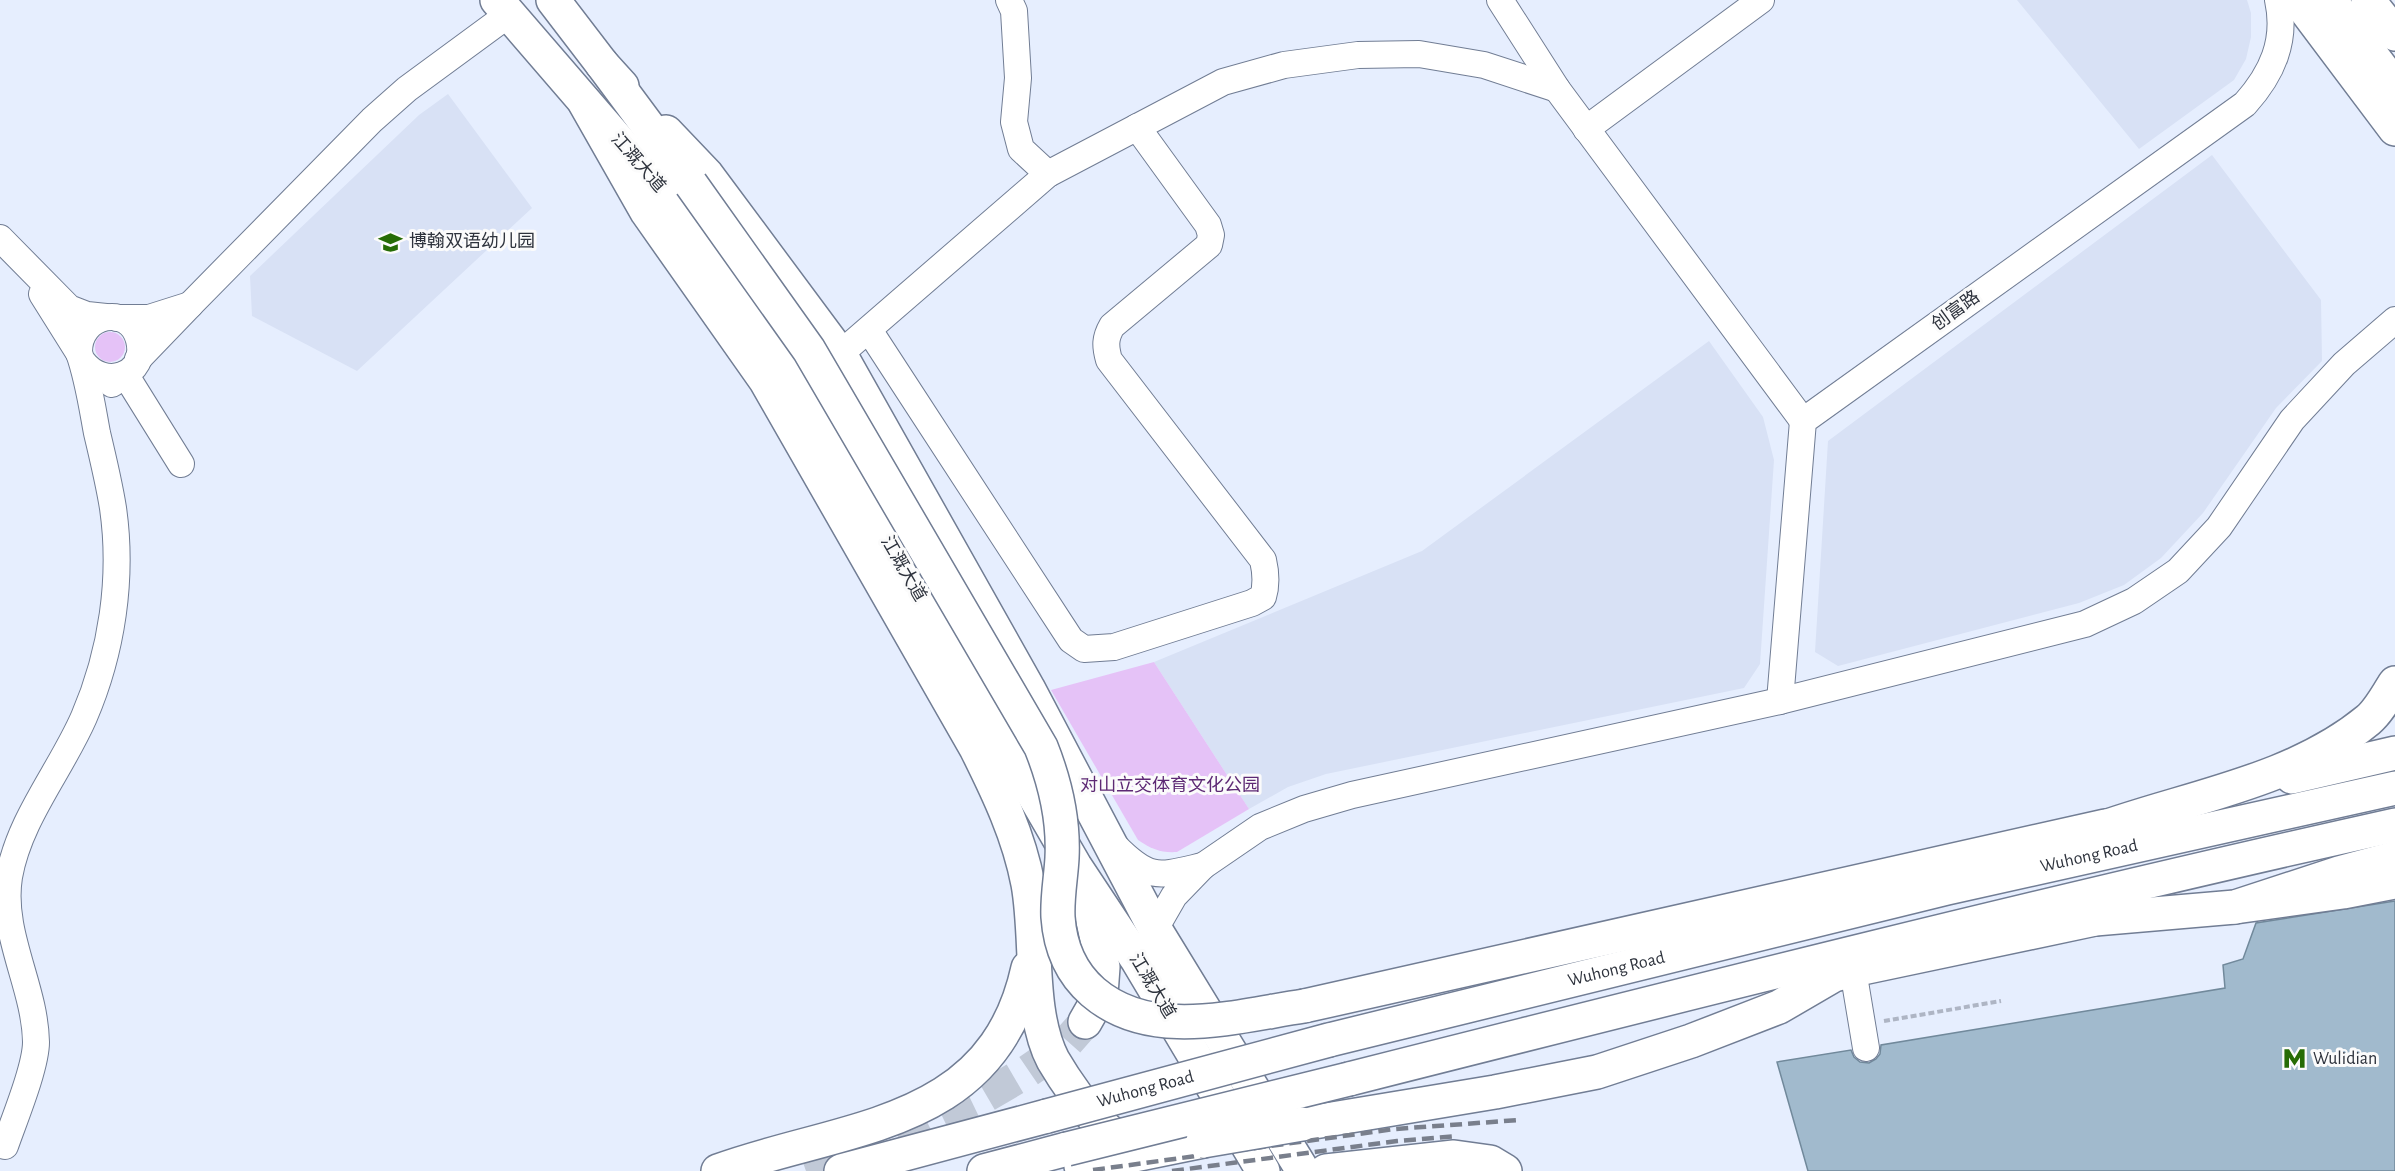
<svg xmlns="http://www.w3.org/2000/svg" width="2395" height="1171" font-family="'Alegreya Sans','Noto Sans SC',sans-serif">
<rect width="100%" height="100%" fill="#e6eefe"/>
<!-- built -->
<g fill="#d8e1f5">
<polygon points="2017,0 2247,0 2251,13 2251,37 2246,59 2234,80 2139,149"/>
<polygon points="448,94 532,208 357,371 252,316 250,276 419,115"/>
<polygon points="2212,155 2321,300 2322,361 2276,408 2203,513 2161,558 2124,585 2079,603 1838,666 1815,652 1828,441"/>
<polygon points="1709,341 1763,417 1774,460 1760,664 1744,688 1326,774 1288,787 1249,809 1154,662 1422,551"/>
</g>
<!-- green -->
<g fill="#e5c2f7">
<circle cx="110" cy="347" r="15"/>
<path d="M1154,662L1249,809L1177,852C1161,853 1151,849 1138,840L1051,690Z"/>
</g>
<!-- building -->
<polygon fill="#a1bacd" stroke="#71899b" stroke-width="1.5" points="2395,901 2395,1171 1808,1171 1777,1062 1851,1050 1854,1057 1860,1062 1869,1063 1876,1059 1880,1054 1881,1045 2225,988 2223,965 2243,959 2256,923"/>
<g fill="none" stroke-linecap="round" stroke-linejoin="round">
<!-- major-tunnel -->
<polyline stroke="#c1c9d7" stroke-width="33" stroke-dasharray="33 16" stroke-linecap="butt" points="806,1171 902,1137 977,1101 1025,1073 1063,1047 1085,1022"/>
<defs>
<g id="minor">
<polyline points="1009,0 1014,11 1018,78 1014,122 1021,149 1048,174"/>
<polyline points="1500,0 1557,89 1803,421"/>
<polyline points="1586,129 1761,0"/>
<polyline points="0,238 69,308 87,315 106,317"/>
<polyline points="42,294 79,353"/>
<polyline points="190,305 372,120 407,89 509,14"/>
<polyline points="117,318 149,318 190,305 138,359"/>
<path d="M869,330L1071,640L1084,649L1114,647L1252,603L1263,597C1267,584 1266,573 1263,560L1109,360C1105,346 1105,338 1112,326L1209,245L1211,235L1208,225L1137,127"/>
<polyline points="840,354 1048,174 1223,82 1284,65 1358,55 1419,54 1484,65 1557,89"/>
<polyline points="112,384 125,374 181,464"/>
<path d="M1780,701L1803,421L2245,104C2272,74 2287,41 2278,0"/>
<path d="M1116,847C1150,881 1158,876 1203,866L1174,896L1155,929"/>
<polyline points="1203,866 1260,827 1304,809 1352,795 1780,701 2085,624 2134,601 2178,571 2219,527 2292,420 2344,364 2395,320"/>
<polyline points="1853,970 1866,1048"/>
<path d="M5,1146C14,1120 36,1067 36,1042C35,986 0,933 9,877C19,819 61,770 84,717C112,652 123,578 113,508C109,483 103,458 97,433C92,406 88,378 79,353C78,313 130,303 139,340C148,376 104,390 83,362"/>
</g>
<g id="major">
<polyline points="497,0 667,197 783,363 1075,866 1138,961 1263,1171"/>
<polyline points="553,0 602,64 622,86"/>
<polyline points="2298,0 2395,129"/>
<polyline points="2330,0 2395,86"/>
<polyline points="666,132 707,175 840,354 1028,688 1155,929 1303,1171"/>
<polyline points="2292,777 2395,753"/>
<path d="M2080,836C2174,799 2288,786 2368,720C2379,711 2387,695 2395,683"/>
<polyline points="1085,1022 1101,994 1103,967 1088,898"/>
<polyline points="1302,1124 1495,1092 1597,1072 1691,1041 1779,1007 1834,975 1853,970 2095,919 2235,907 2339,873 2395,858"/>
<polyline points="1081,1166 1203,1141"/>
</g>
<g id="highway">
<polyline points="2368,0 2395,34"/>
<polyline points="602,64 691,184"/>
<path d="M585,103L647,212L766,381L976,748C998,792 1019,836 1028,884C1038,938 1028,1012 1053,1060C1060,1072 1068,1084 1076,1095C1103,1133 1119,1144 1166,1148"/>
<polyline points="2235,907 2343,892 2395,882"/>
<polyline points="2042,921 2095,919"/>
<polyline points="1304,1006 2105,826"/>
<path id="s1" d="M1329,1040L1947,888L2395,788"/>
<path d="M1349,1079C1697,991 2045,903 2395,825"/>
<path d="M718,1171C844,1125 993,1129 1028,968"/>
<polyline points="841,1171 1047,1116"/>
<polyline points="984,1171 1067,1149"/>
<polyline points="1326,1171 1454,1157 1490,1162 1505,1171"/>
</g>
</defs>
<!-- minor casing -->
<use href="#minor" stroke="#717d94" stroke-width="28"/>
<!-- major casing -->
<use href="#major" stroke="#717d94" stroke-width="36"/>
<!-- highway casing -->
<use href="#highway" stroke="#717d94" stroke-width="36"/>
<!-- path -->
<polyline stroke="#aeb5c4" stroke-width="4" stroke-dasharray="6 3" stroke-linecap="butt" points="1884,1021 2001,1001"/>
<!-- minor -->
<use href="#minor" stroke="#fff" stroke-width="26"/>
<!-- major -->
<use href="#major" stroke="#fff" stroke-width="33"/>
<!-- highway -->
<use href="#highway" stroke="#fff" stroke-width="33"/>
<!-- rail -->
<g stroke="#797f8c" stroke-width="4.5" stroke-dasharray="12 6" stroke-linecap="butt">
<polyline points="1093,1170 1395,1129 1519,1120"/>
<polyline points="1172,1171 1397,1141 1457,1136"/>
</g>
<defs>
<polyline id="major-bridge" points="1203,1141 1302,1124"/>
<g id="highway-bridge">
<path d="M691,184L809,350L1041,747C1055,782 1064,819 1062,858C1061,877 1057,897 1058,917C1060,947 1070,972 1093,992C1151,1042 1236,1016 1304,1006"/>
<path id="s2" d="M1047,1116L1329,1040"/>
<polyline points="1067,1149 1349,1079"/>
</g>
</defs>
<!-- major-bridge casing -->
<use href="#major-bridge" stroke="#717d94" stroke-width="36" stroke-linecap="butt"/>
<!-- highway-bridge casing -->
<use href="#highway-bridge" stroke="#717d94" stroke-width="36" stroke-linecap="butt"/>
<!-- major-bridge -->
<use href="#major-bridge" stroke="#fff" stroke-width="33"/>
<!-- highway-bridge -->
<use href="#highway-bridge" stroke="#fff" stroke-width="33"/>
</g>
<!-- icons -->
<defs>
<symbol id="school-bare" viewBox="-9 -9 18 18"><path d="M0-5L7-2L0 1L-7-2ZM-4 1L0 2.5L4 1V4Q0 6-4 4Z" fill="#266c05" stroke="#fbfbfb" stroke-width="2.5" paint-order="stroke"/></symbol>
<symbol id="metro-bare" viewBox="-9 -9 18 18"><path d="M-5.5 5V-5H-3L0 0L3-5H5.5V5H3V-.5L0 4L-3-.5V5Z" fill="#266c05" stroke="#fbfbfb" stroke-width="2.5" paint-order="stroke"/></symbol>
</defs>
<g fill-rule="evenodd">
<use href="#school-bare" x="374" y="226" width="33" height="33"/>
<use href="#metro-bare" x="2278" y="1042" width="33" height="33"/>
</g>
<g text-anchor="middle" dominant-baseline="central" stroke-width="6" stroke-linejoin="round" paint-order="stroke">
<!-- street labels -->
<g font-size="18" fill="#2e333d" stroke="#fbfbfb">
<text transform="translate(638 163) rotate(49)">江溉大道</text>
<text transform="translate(1956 311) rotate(-36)">创富路</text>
<text transform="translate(903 569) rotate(60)">江溉大道</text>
<text stroke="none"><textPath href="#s1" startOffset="782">Wuhong Road</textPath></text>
<text stroke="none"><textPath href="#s1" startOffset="296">Wuhong Road</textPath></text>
<text transform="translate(1152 986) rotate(59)">江溉大道</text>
<text stroke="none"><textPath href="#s2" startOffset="102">Wuhong Road</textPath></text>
</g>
<!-- poi labels -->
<g font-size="18" fill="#2e333d" stroke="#fbfbfb" text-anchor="start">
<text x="409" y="242">博翰双语幼儿园</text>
<text x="2313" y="1059">Wulidian</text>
</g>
<!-- park labels -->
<g font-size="18" fill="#5d2974" stroke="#fbfbfb">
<text x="1170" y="786">对山立交体育文化公园</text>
</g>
</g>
</svg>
